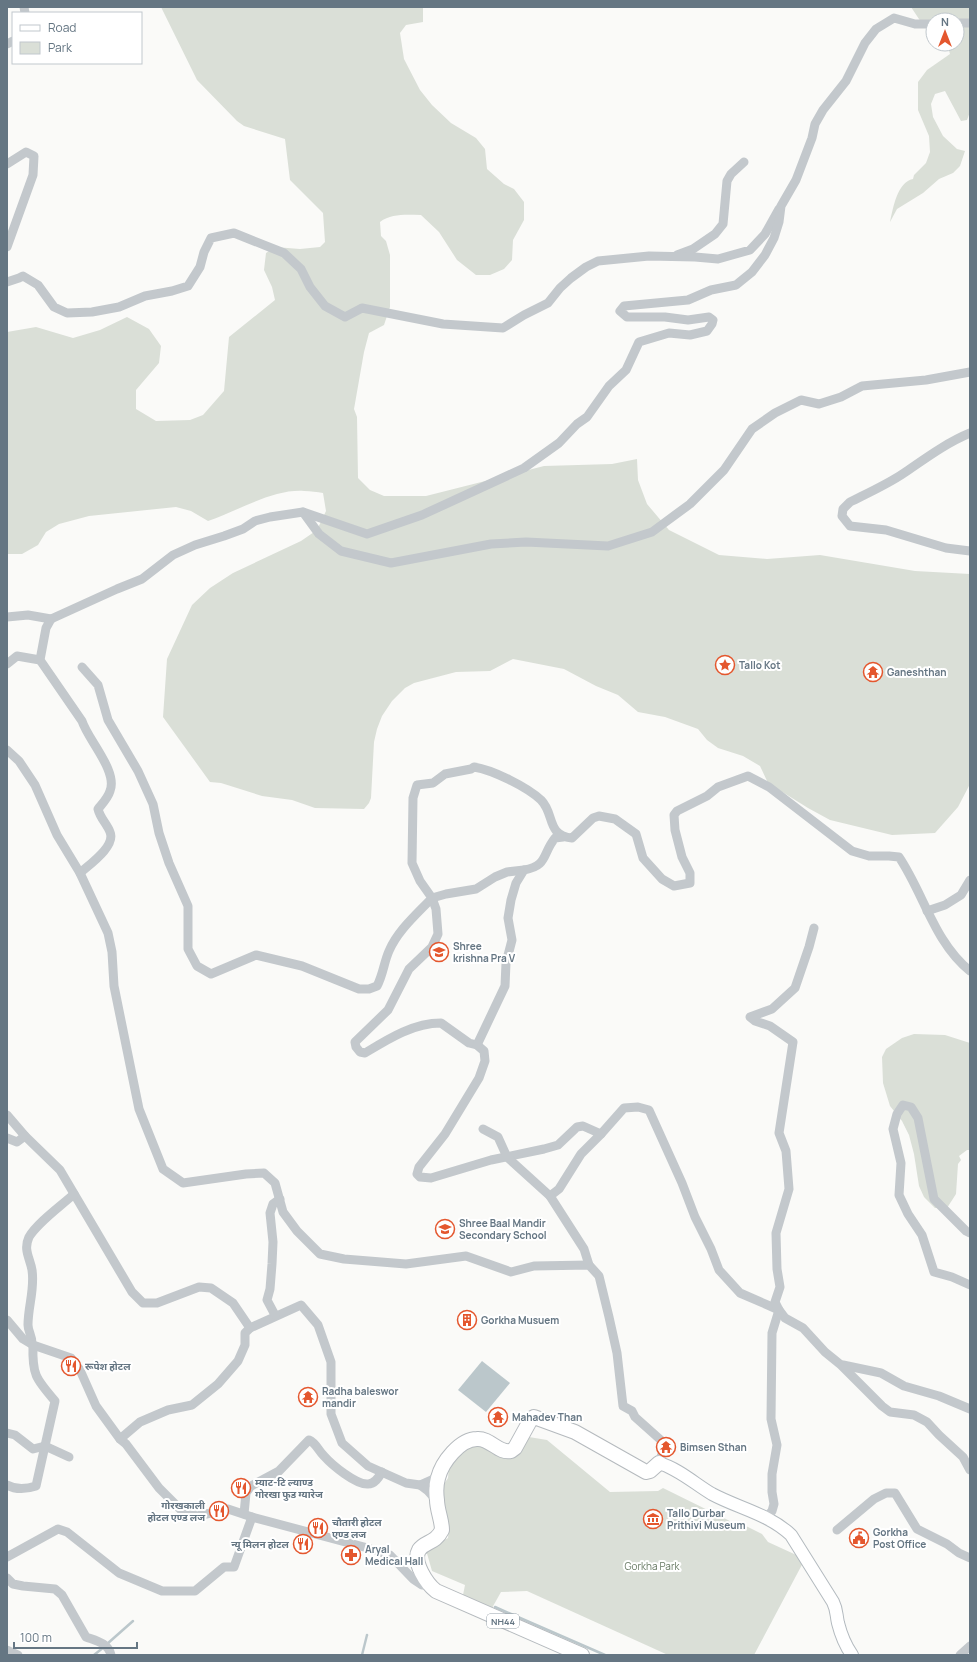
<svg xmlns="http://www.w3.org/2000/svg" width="977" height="1662" font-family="Manrope,'Noto Sans Devanagari',sans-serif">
<rect width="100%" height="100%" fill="#fafaf8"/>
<!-- green -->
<g fill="#dadfd7">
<path d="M161,7H423V22L406,25L400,33L404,59L420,90L432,105L451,123L476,138L485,149L487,169L504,184L514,189L524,202V220L513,240L512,260L504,269L490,275H476L457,260L439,232L421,215C407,215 392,213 380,222L381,236L386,241L390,255V307L384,325L369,333L364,352L354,409L357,417L358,478L370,490L384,496H426L544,466L612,464L637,459L638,480L647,504L669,530L719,555L767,559L820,555L915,571L970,574V784L958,807L935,833L892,835L830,820L808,808L768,783L760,766L743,756L718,748L707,740L698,729L665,717L638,712L618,695L596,686L564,669L513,659L490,671L456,672L414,683L405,688L392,701L382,716L377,729L374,742L371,798L369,803L364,809L315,808L292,800L262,796L221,783L210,782L163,717L167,659L192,605L210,588L233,573L301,541L317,530L326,511L323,493C317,492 311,491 304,491C272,489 238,511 208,521L191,511L176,507L89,516L59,524L46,532L38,545L22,554H7V332L36,327L73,338L100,330L127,317L149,329L161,346L159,363L136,390V409L156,421L190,420L203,415L224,391L229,337L275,300L272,287L264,270L266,253L275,247L300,249L320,247L325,242L323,213L290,180L285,139L244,126L237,121L197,80Z"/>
<path d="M911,7H970V112L967,120L961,121L945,91L935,94L931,104L933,117L943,136L957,149L965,151L960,166L953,173L939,179L923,193L897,209L890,222C893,209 897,182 913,179L914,175L926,163L930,152L929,136L918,110V82L927,70L950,54L947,44H957V20H933V31L921,22Z"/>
<polygon points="914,1034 945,1035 970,1043 970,1150 967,1150 959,1156 961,1160 958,1164 956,1194 947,1208 935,1208 924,1197 919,1186 914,1154 909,1135 902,1121 890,1106 883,1083 882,1057 886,1049 902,1038"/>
<polygon points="529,1437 547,1440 610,1492 658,1491 663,1488 738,1525 740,1523 762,1534 768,1542 805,1559 754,1655 668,1655 527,1591 501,1592 492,1608 463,1595 465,1585 432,1571 426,1550 448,1538 449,1524 445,1512 442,1487 448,1478 449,1466 463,1451 478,1442 512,1459"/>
</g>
<!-- water -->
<polygon fill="#bbc7cb" points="482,1361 510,1383 486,1412 458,1390"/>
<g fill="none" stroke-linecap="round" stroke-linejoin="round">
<!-- stream -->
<g stroke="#bbc7cb" stroke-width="2.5">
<polyline points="495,1607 605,1655"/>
<polyline points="107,1644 133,1621"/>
<polyline points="94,1655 104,1647"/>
<polyline points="362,1655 367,1635"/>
</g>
<defs>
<path id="secondary" d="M659,1463C679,1469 695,1484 712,1494C738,1508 769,1514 791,1535L833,1602C837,1610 836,1614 838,1623C841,1635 845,1645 852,1655"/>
<path id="primary" d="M582,1655L436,1591C427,1584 412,1562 419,1550C425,1541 435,1544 442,1530C442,1520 437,1510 437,1500C436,1493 436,1485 438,1478C442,1462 460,1439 477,1439C490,1438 499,1454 511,1451L515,1448L531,1419L534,1417L575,1432L646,1472L650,1471L659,1463"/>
</defs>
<!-- secondary casing -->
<use href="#secondary" stroke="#b3babf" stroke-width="14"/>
<!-- primary casing -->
<use href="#primary" stroke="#b5babe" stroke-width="16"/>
<!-- street -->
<g stroke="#c3c8cc" stroke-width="9">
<polyline points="24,7 25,13"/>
<polyline points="957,23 970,23"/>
<polyline points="7,44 13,41"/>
<polyline points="7,164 26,152 34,156 33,175 7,247"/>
<polyline points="677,255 693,249 715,234 723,224 727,181 731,174 744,162"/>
<polyline points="7,282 19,278 23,276 38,285 54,307 67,313 92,312 119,307 145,296 172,291 188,286 200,267 204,252 211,238 234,233 284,253 301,269 310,287 325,306 345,317 362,308 443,324 503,328 524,315 548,303 560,288 571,278 586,267 598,261 649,256 695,257 718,259 750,250 765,234 779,209"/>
<path d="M970,433C946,443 926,458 904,473C888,484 868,493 850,502L843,509L842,516L850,526L886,530L946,548L970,551"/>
<polyline points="303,512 367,534 422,515 524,468 559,443 577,424 587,417 609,386 626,370 639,342 669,333 690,335 707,331 712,324 713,320 709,317 688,320 665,317 627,317 620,311 624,306 688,300 711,290 736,285 752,272 765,255 774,238 779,222 781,206 796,180 812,138 815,124 823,110 846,81 865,43 876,29 894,18 915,24 933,24"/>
<polyline points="7,617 28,615 51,619 117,589 142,579 173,555 195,545 224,536 243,529 255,521 270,517 303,512 319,534 341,551 391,563 491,544 526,542 608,546 652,532 690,504 724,470 752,429 775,413 801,400 819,404 841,397 862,386 926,380 970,372"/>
<path d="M51,619L46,628L40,660L82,721C88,740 118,771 110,791C108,798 102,804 98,809C100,818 107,824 110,832C116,846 90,864 80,873"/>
<polyline points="7,664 17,656 40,660"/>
<path d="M82,667L98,685L108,720L138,771L153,804L159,833L169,863L188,906V949L197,966L211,974L256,955L302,966L359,989H369L377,986C383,975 384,962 389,951C398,930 417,914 432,898L420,881L412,863L413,798L417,785L433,783L445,774L471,769L474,767C493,770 527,787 541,800C555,814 546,835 572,838L593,818L599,816L615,819L636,834L643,858L662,879L674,886L690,883V873L682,857L675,830L674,815L677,811L707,796L718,787L748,776L769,787L852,851L869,856H889L899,857C924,894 934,942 970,971"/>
<polyline points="7,750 19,761 35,785 57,835 80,873 108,933 112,952 114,986 139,1109 163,1169 183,1183 246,1174 264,1173 275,1183 283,1212 297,1231 320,1254 344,1259 406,1264 466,1256 511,1272 534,1266 589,1265 599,1276 609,1317 617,1353 623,1406 632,1411 635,1417 663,1442 663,1451 659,1463"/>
<path d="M524,870L507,872L495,877L476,889L446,894L432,898L436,909L438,934L432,947L409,969L388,1010L355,1042L356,1047L360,1052L365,1053C388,1039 413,1023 441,1023L469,1043L477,1045L484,1051L485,1061L479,1078L445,1134L419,1167L417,1174L420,1177L431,1178L491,1160L544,1149L558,1145L577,1127L583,1126L601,1134L581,1154L559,1189L550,1196"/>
<polyline points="927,911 945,905 961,895 970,880"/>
<path d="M477,1045L505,986L506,963L512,940L508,918L511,900L516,883L524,870C548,866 542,854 555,838L563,837"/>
<polyline points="7,1115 25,1136 60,1170 132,1292 143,1303 157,1303 199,1287 211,1288 233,1303 250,1328 301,1305 318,1325 331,1362 331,1414 342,1443 368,1466 406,1483 420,1485 438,1477"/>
<polyline points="483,1129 498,1137 507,1157 550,1196 584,1249 589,1265"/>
<polyline points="601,1134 624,1108 638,1107 649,1110 682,1183 695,1217 711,1249 719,1270 740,1293 779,1310 785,1318 803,1328 825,1352 841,1365 882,1406 890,1412 914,1415 927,1422 939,1435 963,1457 970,1470"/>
<polyline points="7,1138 17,1142 25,1136"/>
<polyline points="970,1233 966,1231 934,1199 918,1118 911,1107 903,1105 897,1114 893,1129 901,1163 899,1195 908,1214 922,1235 934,1272 952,1277 970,1285"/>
<polyline points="275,1315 267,1300 270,1289 272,1264 273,1242 270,1213 273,1204 280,1199"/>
<polyline points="7,1320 23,1339 33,1345 71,1358 80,1370 96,1406 120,1439 126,1444 159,1488 181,1510 191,1515 202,1515 228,1509 252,1517 364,1547 390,1555 413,1579 422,1585 428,1583"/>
<path d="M32,1343C32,1336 28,1331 28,1325C28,1306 35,1289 32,1270C30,1258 23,1250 29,1237C38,1222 61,1206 74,1194"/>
<polyline points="843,1365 881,1373 904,1386 939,1396 970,1409"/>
<polyline points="7,1433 15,1435 33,1449 45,1446 69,1457"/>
<polyline points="120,1439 140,1422 168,1410 192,1405 218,1384 238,1361 245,1345 245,1333 250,1328"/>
<path d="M7,1485C16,1490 27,1489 36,1486L55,1401C36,1379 32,1375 33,1345"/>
<polyline points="420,1485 428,1491 437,1501"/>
<path d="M244,1514L246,1493L251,1486L279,1471L309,1440C316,1443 318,1450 324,1456C332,1465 356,1485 368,1484C375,1484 379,1477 382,1472"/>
<polyline points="766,1518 772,1511 774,1504 772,1492 772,1474 777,1445 771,1419 772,1333 779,1310 775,1302 780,1287 777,1269 776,1233 789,1189 786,1151 779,1133 793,1042 770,1026 755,1021 750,1017 772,1009 795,988 809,947 814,928"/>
<polyline points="837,1530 874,1499 886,1493 895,1493 917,1529 947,1544 959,1553 970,1558"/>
<polyline points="7,1557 58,1529 67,1532 119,1573 162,1591 195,1591 224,1567 234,1567 252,1517"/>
<path d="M7,1578L13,1584L23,1586L55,1589L62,1595L86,1637C97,1641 108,1643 111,1655"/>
<polyline points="7,1650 18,1655"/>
<polyline points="960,1655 970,1646"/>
</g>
<!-- secondary -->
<use href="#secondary" stroke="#fff" stroke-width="12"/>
<!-- primary -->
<use href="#primary" stroke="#fff" stroke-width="14"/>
</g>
<!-- icons -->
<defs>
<symbol id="sight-ring" viewBox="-11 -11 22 22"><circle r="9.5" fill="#fff" stroke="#e4572e" stroke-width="1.5"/><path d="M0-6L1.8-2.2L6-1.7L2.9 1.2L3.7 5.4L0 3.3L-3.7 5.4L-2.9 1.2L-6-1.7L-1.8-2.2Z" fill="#e4572e"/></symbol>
<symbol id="temple-ring" viewBox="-11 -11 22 22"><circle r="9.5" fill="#fff" stroke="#e4572e" stroke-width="1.5"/><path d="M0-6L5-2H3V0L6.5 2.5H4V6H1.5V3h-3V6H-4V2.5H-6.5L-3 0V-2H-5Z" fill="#e4572e"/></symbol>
<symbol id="school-ring" viewBox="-11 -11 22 22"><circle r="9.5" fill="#fff" stroke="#e4572e" stroke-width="1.5"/><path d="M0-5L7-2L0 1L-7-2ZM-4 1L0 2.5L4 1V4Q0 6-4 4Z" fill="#e4572e"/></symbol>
<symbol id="building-ring" viewBox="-11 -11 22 22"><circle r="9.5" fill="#fff" stroke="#e4572e" stroke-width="1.5"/><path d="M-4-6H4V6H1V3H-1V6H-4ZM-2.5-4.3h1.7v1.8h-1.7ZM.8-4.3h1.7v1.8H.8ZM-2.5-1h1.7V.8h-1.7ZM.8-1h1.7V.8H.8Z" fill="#e4572e"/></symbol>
<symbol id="restaurant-ring" viewBox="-11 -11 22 22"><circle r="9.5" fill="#fff" stroke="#e4572e" stroke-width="1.5"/><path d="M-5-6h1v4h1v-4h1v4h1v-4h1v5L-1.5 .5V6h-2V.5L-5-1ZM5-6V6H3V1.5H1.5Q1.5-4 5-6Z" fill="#e4572e"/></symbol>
<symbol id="museum-ring" viewBox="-11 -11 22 22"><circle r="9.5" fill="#fff" stroke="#e4572e" stroke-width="1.5"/><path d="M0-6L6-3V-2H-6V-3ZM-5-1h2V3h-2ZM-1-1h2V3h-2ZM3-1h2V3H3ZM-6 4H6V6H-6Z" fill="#e4572e"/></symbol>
<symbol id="civic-ring" viewBox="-11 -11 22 22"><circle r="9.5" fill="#fff" stroke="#e4572e" stroke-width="1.5"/><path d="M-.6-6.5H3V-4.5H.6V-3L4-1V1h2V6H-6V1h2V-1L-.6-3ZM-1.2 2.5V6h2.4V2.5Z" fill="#e4572e"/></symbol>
<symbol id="pharmacy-ring" viewBox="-11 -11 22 22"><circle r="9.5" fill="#fff" stroke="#e4572e" stroke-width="1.5"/><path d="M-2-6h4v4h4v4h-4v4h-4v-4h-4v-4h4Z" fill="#e4572e"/></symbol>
</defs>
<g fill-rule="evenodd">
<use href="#sight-ring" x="714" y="654" width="22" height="22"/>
<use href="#temple-ring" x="862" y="661" width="22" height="22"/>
<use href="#school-ring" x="428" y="941" width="22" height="22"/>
<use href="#school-ring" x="434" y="1218" width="22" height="22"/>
<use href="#building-ring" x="456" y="1309" width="22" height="22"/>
<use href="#restaurant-ring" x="60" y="1355" width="22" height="22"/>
<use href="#temple-ring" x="297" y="1386" width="22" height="22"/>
<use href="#temple-ring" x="487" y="1406" width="22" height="22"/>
<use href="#temple-ring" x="655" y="1436" width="22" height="22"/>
<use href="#restaurant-ring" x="230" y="1477" width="22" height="22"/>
<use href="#restaurant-ring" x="208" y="1500" width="22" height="22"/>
<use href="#museum-ring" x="642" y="1508" width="22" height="22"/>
<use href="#restaurant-ring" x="307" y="1517" width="22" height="22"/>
<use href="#civic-ring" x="848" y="1527" width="22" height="22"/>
<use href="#restaurant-ring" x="292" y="1533" width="22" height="22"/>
<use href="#pharmacy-ring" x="340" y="1544" width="22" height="22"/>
</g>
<g text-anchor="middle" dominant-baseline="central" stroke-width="4" stroke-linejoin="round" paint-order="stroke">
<!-- shield labels -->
<rect fill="#fff" stroke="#939fa8" stroke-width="1" x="487" y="1614" width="32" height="14" rx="3"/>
<g font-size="9" font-weight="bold" fill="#657683">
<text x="503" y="1621">NH44</text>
</g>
<!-- poi labels -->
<g font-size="10" font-weight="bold" fill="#657683" stroke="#fff" text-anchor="start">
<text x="739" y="665">Tallo Kot</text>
<text x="887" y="672">Ganeshthan</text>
<text x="453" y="946">Shree<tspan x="453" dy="12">krishna Pra V</tspan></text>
<text x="459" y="1223">Shree Baal Mandir<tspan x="459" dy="12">Secondary School</tspan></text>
<text x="481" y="1320">Gorkha Musuem</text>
<text x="85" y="1366">रूपेश होटल</text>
<text x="322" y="1391">Radha baleswor<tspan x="322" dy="12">mandir</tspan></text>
<text x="512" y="1417">Mahadev Than</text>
<text x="680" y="1447">Bimsen Sthan</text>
<text x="255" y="1482">म्याट-टि ल्याण्ड<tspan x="255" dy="12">गोरखा फुड ग्यारेज</tspan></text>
<text x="205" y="1505" text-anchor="end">गोरखकाली<tspan x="205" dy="12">होटल एण्ड लज</tspan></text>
<text x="667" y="1513">Tallo Durbar<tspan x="667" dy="12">Prithivi Museum</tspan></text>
<text x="332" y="1522">चौतारी होटल<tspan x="332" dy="12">एण्ड लज</tspan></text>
<text x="873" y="1532">Gorkha<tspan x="873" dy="12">Post Office</tspan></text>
<text x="289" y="1544" text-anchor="end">न्यू मिलन होटल</text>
<text x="365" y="1549">Aryal<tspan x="365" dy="12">Medical Hall</tspan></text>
</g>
<!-- park labels -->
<g font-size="10" fill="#687a64" stroke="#fff">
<text x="652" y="1566">Gorkha Park</text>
</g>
</g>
<!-- border -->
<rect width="977" height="1662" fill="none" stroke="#657683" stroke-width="16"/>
<!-- legend -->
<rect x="12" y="12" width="130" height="52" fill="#ffffff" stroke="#c1c8cd"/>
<rect x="20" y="25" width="20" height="6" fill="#ffffff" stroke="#c1c8cd"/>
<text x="48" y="32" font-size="12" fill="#657683">Road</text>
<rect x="20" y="42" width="20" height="12" fill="#dadfd7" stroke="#c1c8cd"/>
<text x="48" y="52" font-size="12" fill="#657683">Park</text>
<!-- north arrow -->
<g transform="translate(945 32)"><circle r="19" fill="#ffffff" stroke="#c1c8cd"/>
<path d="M0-3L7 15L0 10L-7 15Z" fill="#e4572e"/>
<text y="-6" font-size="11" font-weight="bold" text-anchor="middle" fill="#657683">N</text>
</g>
<!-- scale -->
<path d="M14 1642v6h123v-6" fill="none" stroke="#657683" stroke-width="2"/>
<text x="20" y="1642" font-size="12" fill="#657683" stroke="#ffffff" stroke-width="3" paint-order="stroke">100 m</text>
</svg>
